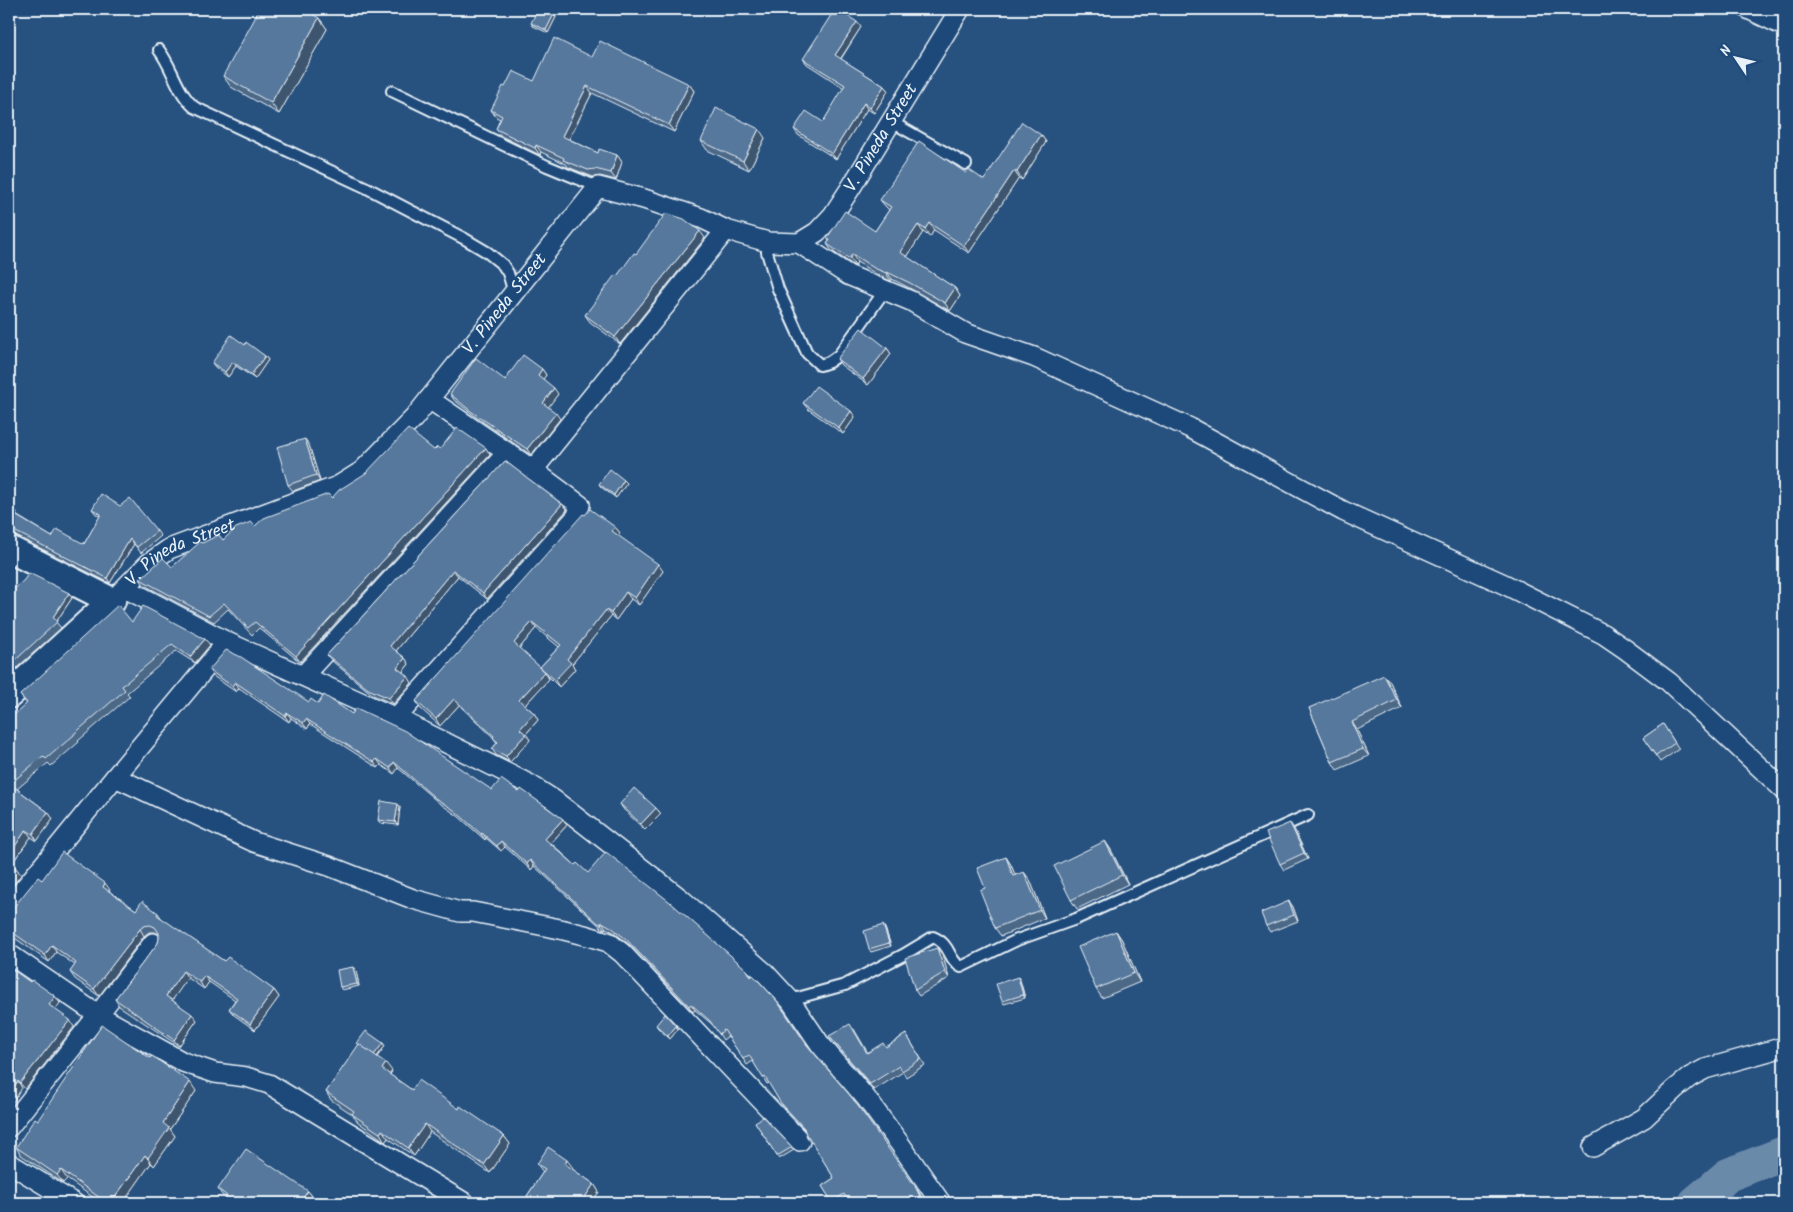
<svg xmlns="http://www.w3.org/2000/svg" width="1793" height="1212" font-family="Kalam,sans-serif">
<rect width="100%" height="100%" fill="#27517f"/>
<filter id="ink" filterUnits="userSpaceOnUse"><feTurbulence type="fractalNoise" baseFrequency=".02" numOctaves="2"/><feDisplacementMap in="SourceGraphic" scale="10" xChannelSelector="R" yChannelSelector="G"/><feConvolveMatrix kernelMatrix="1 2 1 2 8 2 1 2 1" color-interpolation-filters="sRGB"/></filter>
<g filter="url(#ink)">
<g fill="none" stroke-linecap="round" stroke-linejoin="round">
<!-- river -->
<polyline stroke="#6b8aaa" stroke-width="34" points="1695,1203 1728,1175 1784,1153"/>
<defs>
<g id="lane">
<path d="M159,50C173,68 176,91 194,107L367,188L465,239L487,252L503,265L508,273L514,293"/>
<polyline points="392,91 547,166 598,187"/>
<polyline points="890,121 966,164"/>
<polyline points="768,242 767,252 778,289 807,353 820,365 829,362 839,355 885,290"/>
<path d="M790,1000L845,985L903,955L933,937C952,945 947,959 961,967L1017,940L1076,919L1308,815"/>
</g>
<g id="street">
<polyline points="1748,9 1784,26"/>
<polyline points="799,243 848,275 911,301 965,333 1034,357 1190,428 1343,511 1506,585 1603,634 1625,649 1669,682 1784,790"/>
<polyline points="533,470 726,230"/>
<polyline points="125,588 227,642 396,718 529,784 554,800 681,899 765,973 790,1000 820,1044 866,1098 900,1144 941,1203"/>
<path id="s1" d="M112,601L149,563L169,549L338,486L362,471L414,418L598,187L644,199L701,218L726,230L768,242L799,243L817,232L833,215L850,189L960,9"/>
<polyline points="303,676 507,453"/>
<polyline points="396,718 577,516 580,505 533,470 429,399"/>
<polyline points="115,777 254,842 329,866 413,899 460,912 473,912 560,929 588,936 608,942 622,953 800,1141"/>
<polyline points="9,907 115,777 227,642"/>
<polyline points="9,954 98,1015 183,1062 215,1073 246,1077 269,1084 465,1203"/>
<polyline points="9,1127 98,1015 153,943"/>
<polyline points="1593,1147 1644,1118 1675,1089 1690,1077 1705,1069 1784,1047"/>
<polyline points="9,1163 74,1203"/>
</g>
<polyline id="secondary" points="9,549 112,601 9,695"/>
</defs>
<!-- lane casing -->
<use href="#lane" stroke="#e8f1f8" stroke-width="14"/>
<!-- street casing -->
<use href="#street" stroke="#e8f1f8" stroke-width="22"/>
<!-- secondary casing -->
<use href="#secondary" stroke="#e8f1f8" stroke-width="30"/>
<!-- lane -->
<use href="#lane" stroke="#1f4a7a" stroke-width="10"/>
<!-- street -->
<use href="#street" stroke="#1f4a7a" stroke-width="19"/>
<!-- secondary -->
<use href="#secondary" stroke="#1f4a7a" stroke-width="26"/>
</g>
<!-- wall -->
<g fill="#4b6787" stroke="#e8f1f8" fill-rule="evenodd">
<polygon points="554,14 556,17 548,33 533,26 531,23"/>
<polygon points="319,18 327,29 279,114 231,87 223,76"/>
<polygon points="861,27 841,59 884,86 888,91 874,113 867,109 836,159 798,135 794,129 823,122 844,88 807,64 803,59"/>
<polygon points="592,57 689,84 694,91 674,132 592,93 569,139 598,153 617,155 622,162 616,180 600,176 593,177 568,167 566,164 541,152 540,155 501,136 496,129 500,119 496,117 491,110 505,87 534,81"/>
<polygon points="1041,135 1046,142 1022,180 1019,178 969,253 934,230 930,237 923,232 907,257 955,288 960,296 950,311 915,291 892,279 891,281 879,276 857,262 855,266 853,265 832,251 827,244 829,241 827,238 875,231 889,210 886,207 880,200 966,173 984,180"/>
<polygon points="765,138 749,170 707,150 701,141"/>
<polygon points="705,238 620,344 590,322 585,315 617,276 636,254"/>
<polygon points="245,345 265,356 268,360 255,379 236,366 228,377 215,367 212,363"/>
<polygon points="887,348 891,354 868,385 841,365 837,359"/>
<polygon points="542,369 546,375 543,379 558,394 548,407 560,419 531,455 476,417 454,400 450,394"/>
<polygon points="803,403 851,411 855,417 843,434 808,409"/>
<polygon points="309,445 320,481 293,491 288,485"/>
<polygon points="440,449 490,455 300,662 259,628 252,635 228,609 214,622 144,585 140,579 172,567 202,543 223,540 255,526 332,498 434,450"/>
<polygon points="505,461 567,510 487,599 458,576 396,651 405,658 409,664 403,672 412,683 393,704 373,695 332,661 327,655"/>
<polygon points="627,483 616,498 601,487 599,484"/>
<polygon points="9,504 17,513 16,515 52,537 84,544 100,516 96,514 92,509 157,531 161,536 141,553 134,544 110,583 16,536 9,534"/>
<path d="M585,515L615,527L620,533L618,536L663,571L639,605L631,599L616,620L611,616L572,664L575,669L559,687L547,675L549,679L525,705L534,713L538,720L526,734L530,740L510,762L496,755L492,749L497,743L493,737L459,705L440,726L420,708L416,701ZM536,628L559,647L540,667L543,670L519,649Z"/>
<polygon points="69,593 72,598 56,622 61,628 9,675 9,594"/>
<polygon points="132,622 210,645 195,663 176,651 127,693 130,696 78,741 79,742 51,766 48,763 17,789 48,812 53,819 37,841 31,837 11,865 16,868 21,875 9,890 9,720 27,704 20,695"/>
<polygon points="209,670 309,702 318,704 352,714 492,790 519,792 563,819 567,825 551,843 575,865 751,976 807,1045 919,1192 924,1203 850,1203 848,1200 842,1203 833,1203 822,1186 834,1178 812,1142 811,1143 807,1137 805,1130 784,1108 769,1083 767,1084 753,1061 747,1065 728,1036 723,1040 714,1026 695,1010 693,1012 630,945 615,933 606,928 605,929 602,928 534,866 531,870 505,847 501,851 486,838 485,840 458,816 439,803 398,768 394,774 381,765 378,768 310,724 307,729 291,718 289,722 239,688 236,692 213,676"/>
<polygon points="1390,682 1402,708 1357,730 1369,756 1337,770 1332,762 1309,708"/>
<polygon points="1663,724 1679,749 1660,762 1643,738"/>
<polygon points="620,804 656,808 661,814 645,830 624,810"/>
<polygon points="400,807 398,825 380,823 378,820"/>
<polygon points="1290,823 1294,829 1308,859 1284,870 1280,864"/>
<polygon points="1105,841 1111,850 1128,884 1077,909 1071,900"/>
<polygon points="1006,857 1011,865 1015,875 1030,880 1045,918 1001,936 995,928 985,888"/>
<polygon points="42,880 110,890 109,891 136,910 158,913 162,919 224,961 274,990 279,997 255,1030 234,1015 229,1009 235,1000 209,982 204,989 188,978 172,1000 197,1020 179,1046 119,1006 115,999 158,943 159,938 159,934 155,932 149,932 144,936 99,996 75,979 70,972 75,965 56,952 49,962 9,934 9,910 13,908"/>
<polygon points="1289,901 1293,907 1298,921 1270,932 1266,926"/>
<polygon points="885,928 891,946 871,952 869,949"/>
<polygon points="1116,931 1122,940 1140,982 1102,998 1096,989"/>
<polygon points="937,948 942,954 949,978 919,996 915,990"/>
<polygon points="353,967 356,970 359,986 342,990 340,987"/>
<polygon points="1018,977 1020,980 1025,998 1004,1004 1002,1001"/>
<polygon points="656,1025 678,1029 670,1039 658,1028"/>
<polygon points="854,1029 868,1053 886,1047 906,1034 925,1065 906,1077 903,1072 874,1090 829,1036"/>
<polygon points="357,1043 383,1043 385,1046 377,1057 392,1071 390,1075 412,1090 459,1109 504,1136 510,1144 490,1173 430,1132 414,1156 388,1138 385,1142 383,1140 358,1122 352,1114 331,1100 326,1092 359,1045"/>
<polygon points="196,1091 170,1129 175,1136 154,1166 151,1163 123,1203 101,1203 67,1179 63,1183 21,1155 16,1147 38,1120"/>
<polygon points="755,1122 792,1147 794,1150 779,1159"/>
<polygon points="537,1164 573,1168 572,1169 594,1184 599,1192 591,1203 531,1203 527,1196 543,1172"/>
<polygon points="218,1189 308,1191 312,1196 307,1203 222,1203 226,1198 222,1195"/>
</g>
<!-- shaded-wall -->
<g fill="#3d546e" stroke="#e8f1f8">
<polygon points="554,14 556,17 548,33 546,30"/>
<polygon points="319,18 327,29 279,114 271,103"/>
<polygon points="857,22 861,27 839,61 835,55"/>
<polygon points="689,84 694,91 674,132 669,125"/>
<polygon points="587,86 592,93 567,143 562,136"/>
<polygon points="884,86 888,91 874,113 870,108"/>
<polygon points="864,103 867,109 836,159 832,154"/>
<polygon points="759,129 765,138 749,170 743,161"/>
<polygon points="1041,135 1046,142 1022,180 1017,172"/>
<polygon points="536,145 541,152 540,155 535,148"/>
<polygon points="617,155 622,162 616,180 611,173"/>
<polygon points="1014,171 1019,178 969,253 964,246"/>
<polygon points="929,223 934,230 930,237 925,229"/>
<polygon points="918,225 923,232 905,260 900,252"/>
<polygon points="700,231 705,238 620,344 615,337"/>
<polygon points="852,254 857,262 855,266 850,258"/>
<polygon points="887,272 892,279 891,281 886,273"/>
<polygon points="955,288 960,296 950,311 945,303"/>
<polygon points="887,348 891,354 868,385 863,379"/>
<polygon points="265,356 268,360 255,379 251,375"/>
<polygon points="233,362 236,366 228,377 225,372"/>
<polygon points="542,369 546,375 542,381 538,375"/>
<polygon points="554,388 558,394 547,409 543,403"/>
<polygon points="851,411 855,417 843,434 839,428"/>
<polygon points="556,413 560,419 531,455 527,449"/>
<polygon points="305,439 309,445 320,481 316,475"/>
<polygon points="486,448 490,455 300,662 296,656"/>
<polygon points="624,480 627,483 616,498 614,495"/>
<polygon points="562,504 567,510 487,599 483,593"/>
<polygon points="13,507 17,513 14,518 10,512"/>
<polygon points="615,527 620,533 617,538 612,531"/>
<polygon points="130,539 134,544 110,583 107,578"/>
<polygon points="658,564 663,571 639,605 635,598"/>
<polygon points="453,570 458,576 395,652 390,646"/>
<polygon points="626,592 631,599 616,620 611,613"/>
<polygon points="69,593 72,598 56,622 53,617"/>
<polygon points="606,610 611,616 572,664 575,669 559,687 555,680 567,659"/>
<polygon points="532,622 536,628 518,650 514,643"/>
<polygon points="205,639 210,645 195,663 190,657"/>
<polygon points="405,658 409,664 401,674 397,668"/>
<polygon points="545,672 549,679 524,706 519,700"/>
<polygon points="1384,675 1390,682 1402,708 1397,700"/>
<polygon points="408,676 412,683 393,704 389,698"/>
<polygon points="235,682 239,688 236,692 232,686"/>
<polygon points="454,699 459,705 440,726 436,719"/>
<polygon points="287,713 291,718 289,722 285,716"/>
<polygon points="534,713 538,720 525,735 520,729"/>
<polygon points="306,719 310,724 307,729 303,723"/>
<polygon points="1352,722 1357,730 1369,756 1363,749"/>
<polygon points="526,734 530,740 510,762 506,756"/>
<polygon points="377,759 381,765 378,768 374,762"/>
<polygon points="394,762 398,768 394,774 390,768"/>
<polygon points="398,804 400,807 398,825 395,822"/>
<polygon points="656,808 661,814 645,830 641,824"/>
<polygon points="48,812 53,819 37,841 33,834"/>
<polygon points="563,819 567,825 549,845 545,839"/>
<polygon points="1290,823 1294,829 1308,859 1304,853"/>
<polygon points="26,830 31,837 9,867 9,855"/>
<polygon points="482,833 486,838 485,840 481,834"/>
<polygon points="501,841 505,847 501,851 497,846"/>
<polygon points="1105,841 1111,850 1128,884 1122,875"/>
<polygon points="1006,857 1011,865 1019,884 1013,876"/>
<polygon points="530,860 534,866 531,870 527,864"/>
<polygon points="16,868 21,875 9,890 9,877"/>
<polygon points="1024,872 1030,880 1045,918 1040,910"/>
<polygon points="105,883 110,890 108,893 103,887"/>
<polygon points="1289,901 1293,907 1298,921 1294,915"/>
<polygon points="602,922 606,928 605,929 601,924"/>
<polygon points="883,925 885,928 891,946 889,943"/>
<polygon points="140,929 144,936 99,996 94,989"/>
<polygon points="1116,931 1122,940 1140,982 1134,973"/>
<polygon points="52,945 56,952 49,962 45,955"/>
<polygon points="937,948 942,954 949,978 945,972"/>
<polygon points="353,967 356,970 359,986 357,984"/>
<polygon points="183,971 188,978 171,1002 166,996"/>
<polygon points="204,976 209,982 204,989 200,982"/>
<polygon points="1018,977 1020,980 1025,998 1023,995"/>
<polygon points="274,990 279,997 255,1030 250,1024"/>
<polygon points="55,996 60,1003 54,1012 49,1005"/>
<polygon points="691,1004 695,1010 693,1012 689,1006"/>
<polygon points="192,1014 197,1020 179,1046 174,1040"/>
<polygon points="70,1020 74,1027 25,1089 20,1083"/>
<polygon points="676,1026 678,1029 670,1039 668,1036"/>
<polygon points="383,1043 385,1046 376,1058 374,1055"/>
<polygon points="386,1063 392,1071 388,1077 382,1069"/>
<polygon points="18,1081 22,1088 9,1108 9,1094"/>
<polygon points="190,1082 196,1091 170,1129 175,1136 154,1166 148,1158 163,1123"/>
<polygon points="425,1124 430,1132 414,1156 408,1148"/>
<polygon points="382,1130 388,1138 385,1142 380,1133"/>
<polygon points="504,1136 510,1144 490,1173 484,1165"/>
<polygon points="145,1155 151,1163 123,1203 111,1203"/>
<polygon points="567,1160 573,1168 570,1172 565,1164"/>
<polygon points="61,1170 67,1179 63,1183 57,1175"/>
<polygon points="594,1184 599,1192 591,1203 581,1203"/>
<polygon points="915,1186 919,1192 924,1203 923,1203"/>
<polygon points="308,1191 312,1196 307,1203 299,1203"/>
</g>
<!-- building -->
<g fill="#57789d" stroke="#e8f1f8">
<polygon points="260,9 303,9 319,18 271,103 223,76"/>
<polygon points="538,9 542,9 554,14 546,30 531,23"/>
<polygon points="835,9 837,9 857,22 835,55 884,86 870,108 864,103 832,154 794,129 806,111 823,122 845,85 803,59"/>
<polygon points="554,38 592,57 600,41 689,84 669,125 587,86 562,136 598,153 599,149 617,155 611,173 595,169 588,170 563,160 564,158 536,145 535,148 496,129 502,116 491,110 503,86 505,87 513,71 534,81"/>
<polygon points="716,108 759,129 743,161 701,141"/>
<polygon points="1022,122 1041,135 1017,172 1014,171 964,246 929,223 925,229 918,225 900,252 955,288 945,303 910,283 887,272 886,273 874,268 852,254 850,258 848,258 827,244 830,240 827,238 845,211 875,231 891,207 880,200 919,141 966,173 968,169 984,180"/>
<polygon points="666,213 684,219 700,231 615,337 585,315 615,275 617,276 634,253 636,254"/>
<polygon points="861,328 887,348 863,379 837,359"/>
<polygon points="231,335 245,345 246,342 265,356 251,375 233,362 225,372 212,363"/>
<polygon points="523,355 542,369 538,375 554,388 543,403 556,413 527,449 472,412 450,394 476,358 505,380"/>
<polygon points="816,386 851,411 839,428 803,403"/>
<polygon points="457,428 486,448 296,656 255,622 248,628 224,603 209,616 140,579 163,558 172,567 200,542 202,543 219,535 223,540 236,528 251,522 255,526 264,518 328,494 332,498 339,490 366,473 408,429 434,450 437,447 440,449"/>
<polygon points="305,439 316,475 288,485 277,447"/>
<polygon points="505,461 562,504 483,593 453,570 390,646 405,658 397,668 408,676 389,698 368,689 327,655"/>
<polygon points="610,469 624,480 614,495 599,484"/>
<polygon points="101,494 120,506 130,498 157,531 137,547 130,539 107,578 12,530 9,529 9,504 13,507 10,512 52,537 57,529 84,544 101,514 92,509"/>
<polygon points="590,509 615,527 612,531 658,564 635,598 626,592 611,613 606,610 567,659 571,663 555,680 540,667 561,645 532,622 514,643 545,672 519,700 534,713 520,729 526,734 506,756 492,749 498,742 493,738 494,736 454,699 436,719 416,701 583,514 585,515"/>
<polygon points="29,573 69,593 53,617 57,622 9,666 9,594 24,580"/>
<polygon points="118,605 132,622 143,606 205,639 190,657 172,644 122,686 125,690 74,734 74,735 46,759 43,756 10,784 48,812 33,834 26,830 9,855 9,720 27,703 20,695"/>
<polygon points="226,650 241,657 309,702 311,699 318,704 324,695 352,714 356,708 405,731 492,790 501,779 519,792 521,789 563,819 545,839 575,865 577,863 588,873 606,852 670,902 747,970 751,977 753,975 777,1001 807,1045 853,1099 915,1186 923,1203 850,1203 844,1194 832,1202 822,1186 834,1178 808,1136 807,1137 804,1128 780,1102 765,1077 763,1078 749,1055 743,1059 724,1030 719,1034 710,1021 691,1004 689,1006 626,939 611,927 602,922 601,924 598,923 530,860 527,864 501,841 497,846 482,833 481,834 454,810 435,798 394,762 390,768 377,759 374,762 306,719 303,723 287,713 285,716 235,682 232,686 209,670"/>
<polygon points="1384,675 1397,700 1352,722 1363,749 1332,762 1309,708"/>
<polygon points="1663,724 1675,743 1656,756 1643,738"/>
<polygon points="634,788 656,808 641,824 620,804"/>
<polygon points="381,801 398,804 395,822 378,820"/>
<polygon points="1290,823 1304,853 1280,864 1266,833"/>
<polygon points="1105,841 1122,875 1071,900 1054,866"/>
<polygon points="62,852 105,883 103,887 136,910 142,901 158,913 157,915 224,961 228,957 274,990 250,1024 229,1009 237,998 204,976 200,982 183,971 166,996 192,1014 174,1040 115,999 158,943 159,938 159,933 155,927 150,925 144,926 140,929 94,989 70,972 76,963 52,945 45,955 9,930 9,910 13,908 38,877 42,880"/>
<polygon points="1006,857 1013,876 1024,872 1040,910 995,928 980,890 985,888 977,868"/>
<polygon points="9,863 16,868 9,877"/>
<polygon points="1289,901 1294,915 1266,926 1261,913"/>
<polygon points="883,925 889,943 869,949 864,931"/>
<polygon points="1116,931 1134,973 1096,989 1078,947"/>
<polygon points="937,948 945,972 915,990 905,958"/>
<polygon points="9,967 30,982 32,980 55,996 49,1005 70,1020 20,1083 18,1081 9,1094"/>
<polygon points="353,967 357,984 340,987 337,970"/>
<polygon points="1018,977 1023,995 1002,1001 996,984"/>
<polygon points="665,1014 676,1026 668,1036 656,1025"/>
<polygon points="850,1024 867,1053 883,1043 886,1047 906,1034 921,1059 902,1071 899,1066 870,1084 829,1036"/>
<polygon points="102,1025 150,1058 152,1056 190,1082 163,1123 169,1128 148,1158 145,1155 111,1203 107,1203 61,1170 57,1175 16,1147 35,1118 38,1120"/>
<polygon points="366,1031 383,1043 374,1055 357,1043"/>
<polygon points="359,1044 386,1063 382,1069 412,1090 418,1080 459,1109 460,1106 504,1136 484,1165 425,1124 408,1148 382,1130 380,1133 378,1132 352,1114 354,1111 326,1092"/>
<polygon points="763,1117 792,1147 777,1156 755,1122"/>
<polygon points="548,1147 567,1160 565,1164 594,1184 581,1203 537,1203 527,1196 545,1169 537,1164"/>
<polygon points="246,1149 308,1191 299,1203 260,1203 256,1201 255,1203 222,1203 227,1196 218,1189"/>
</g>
</g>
<g text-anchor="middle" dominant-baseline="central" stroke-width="4.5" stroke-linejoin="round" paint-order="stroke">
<!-- street labels -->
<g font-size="18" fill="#e8f1f8" stroke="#1f4a7a">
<text stroke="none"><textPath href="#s1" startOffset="1001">V. Pineda Street</textPath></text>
<text stroke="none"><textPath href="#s1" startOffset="506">V. Pineda Street</textPath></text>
<text stroke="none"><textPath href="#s1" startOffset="86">V. Pineda Street</textPath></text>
</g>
</g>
<!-- margin -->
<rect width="1793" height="1212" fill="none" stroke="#1f4a7a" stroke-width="30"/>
<rect x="15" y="15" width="1763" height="1182" fill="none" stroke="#e8f1f8" stroke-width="2" filter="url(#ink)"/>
<!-- north arrow -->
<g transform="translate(1736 58) rotate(305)" stroke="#1f4a7a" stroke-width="4" paint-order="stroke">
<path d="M0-4L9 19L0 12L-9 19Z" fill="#e8f1f8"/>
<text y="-8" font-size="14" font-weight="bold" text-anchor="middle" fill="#e8f1f8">N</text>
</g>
</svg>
